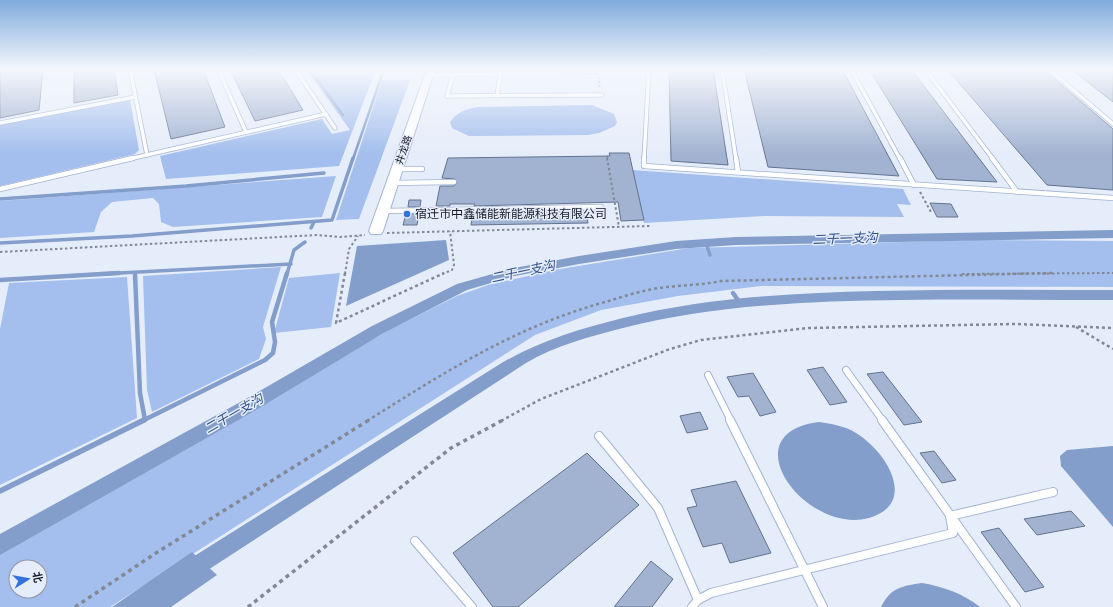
<svg xmlns="http://www.w3.org/2000/svg" width="1113" height="607" font-family="Signika,'Noto Sans SC',sans-serif">
<rect width="100%" height="100%" fill="#e6edfa"/>
<!-- green -->
<g fill="#a4bfed" fill-rule="evenodd">
<polygon points="306,69 376,69 339,166 166,179 160,156 322,119 332,134 350,130"/>
<polygon points="382,80 410,80 359,219 336,220"/>
<polygon points="127,100 130,100 139,150 135,154 0,186 0,125"/>
<path d="M592,105L614,114L617,122L615,126L599,133L588,135L469,136L452,128L450,122C457,112 466,109 478,107Z"/>
<polygon points="632,170 903,189 911,205 897,204 904,217 764,216 644,223"/>
<polygon points="336,176 322,217 173,227 161,222 159,204 153,198 112,202 101,212 94,232 0,238 0,201"/>
<path d="M972,240L1113,241V287L761,286L678,296L601,310L535,335L110,607H0V551L391,329L457,296L488,285L554,270L689,248ZM16,567H40V591H16Z"/>
<polygon points="281,267 263,327 266,339 259,359 152,412 147,390 143,276"/>
<polygon points="340,273 331,327 274,333 289,278"/>
<polygon points="127,277 137,418 0,485 0,329 9,283"/>
</g>
<!-- water -->
<g fill="#839ecb">
<polygon points="446,240 449,260 346,306 357,246"/>
<path d="M819,422C832,424 845,426 856,433C886,451 919,503 869,518C806,535 729,433 819,422Z"/>
<polygon points="1113,446 1113,527 1061,466 1060,456 1067,450"/>
<polygon points="192,552 217,575 171,607 112,607"/>
<path d="M922,583C944,587 962,593 980,607H881C890,588 902,586 922,583Z"/>
</g>
<g fill="none" stroke-linecap="round" stroke-linejoin="round">
<!-- stream-far3 -->
<g stroke="#839ecb" stroke-width="2.5">
<polyline points="309,69 343,115"/>
<polyline points="353,159 384,69"/>
</g>
<!-- stream-far2 -->
<g stroke="#839ecb" stroke-width="3.5">
<polyline points="0,199 186,186 324,173"/>
<polyline points="311,228 314,222"/>
<polyline points="0,243 132,236 332,220 353,158"/>
<polyline points="706,243 710,255"/>
<polyline points="101,274 291,264"/>
<polyline points="287,274 294,250 305,242"/>
</g>
<!-- stream-far1 -->
<g stroke="#839ecb" stroke-width="4.5">
<polyline points="135,274 140,393 145,420"/>
<polyline points="0,280 119,273"/>
<polyline points="733,293 740,303"/>
<polyline points="142,421 265,360 273,353 275,342 272,322 287,273"/>
</g>
<!-- stream -->
<polyline stroke="#839ecb" stroke-width="5.5" points="0,491 144,420"/>
<!-- canal -->
<g fill="#839ecb" fill-rule="evenodd">
<polygon points="1113,230 1113,238 736,245 676,249 579,264 515,276 467,290 382,334 256,410 0,555 0,534 244,400 372,326 457,284 514,268 579,256 676,241 736,237"/>
<path d="M1113,290V300C1043,300 972,299 902,300C808,301 714,305 623,328C589,337 556,345 526,363L194,579L187,582L180,579L177,572L180,565L500,364C539,341 579,329 623,318C705,298 790,293 875,291C954,289 1034,290 1113,290Z"/>
</g>
</g>
<!-- building -->
<g fill="#a2b3d1" stroke="#63738f">
<polygon points="2,69 43,69 39,110 0,118 0,78"/>
<polygon points="74,69 114,69 118,95 74,103"/>
<polygon points="154,69 203,69 225,127 171,139"/>
<polygon points="230,69 278,69 303,110 255,121"/>
<polygon points="669,69 713,69 728,165 671,161"/>
<polygon points="744,69 842,69 899,176 768,167"/>
<polygon points="869,69 911,69 997,182 937,179"/>
<polygon points="947,69 1043,69 1113,129 1113,190 1047,185"/>
<polygon points="1071,69 1113,69 1113,102"/>
<polygon points="609,153 629,153 644,220 621,221 618,202 474,206 475,204 450,204 450,206 436,206 440,186 454,186 457,183 455,179 442,178 448,158 610,156"/>
<polygon points="409,200 421,200 420,207 408,207"/>
<polygon points="930,203 951,204 958,217 937,217"/>
<polygon points="586,211 588,223 471,225 473,213"/>
<polygon points="406,214 419,214 417,225 403,225"/>
<polygon points="823,367 847,402 830,405 807,370"/>
<polygon points="883,372 922,422 904,425 867,374"/>
<polygon points="753,373 776,412 760,416 749,396 738,397 727,377"/>
<polygon points="700,412 708,429 687,433 680,416"/>
<polygon points="934,451 956,480 942,483 920,453"/>
<polygon points="587,453 639,505 518,607 493,607 453,553"/>
<polygon points="736,481 771,553 730,563 722,543 703,547 687,508 697,506 691,490"/>
<polygon points="1071,511 1085,526 1037,535 1024,519"/>
<polygon points="999,528 1044,587 1025,592 981,532"/>
<polygon points="651,561 673,579 652,607 614,607"/>
</g>
<g fill="none" stroke-linecap="round" stroke-linejoin="round">
<defs>
<g id="lane-far3">
<polyline points="130,69 147,155"/>
<polyline points="218,69 246,132"/>
<polyline points="295,69 335,128"/>
<polyline points="722,69 736,159"/>
<polyline points="851,69 900,159"/>
<polyline points="925,69 993,159"/>
<polyline points="1049,69 1113,124"/>
<polyline points="429,75 500,74"/>
<polyline points="453,75 447,96 602,95"/>
<polyline points="497,96 501,69"/>
<polyline points="0,123 135,97"/>
<polyline points="129,159 326,114"/>
<polyline points="644,159 649,69"/>
</g>
<g id="lane-far2">
<polyline points="644,158 644,166 1113,198"/>
<polyline points="736,158 738,172"/>
<polyline points="900,158 914,185"/>
<polyline points="992,158 1017,192"/>
<polyline points="397,169 422,169"/>
<polyline points="393,183 454,182"/>
<polyline points="0,189 133,158"/>
<polyline points="383,211 601,207"/>
</g>
<g id="lane-far1">
<polyline points="846,370 883,421"/>
<polyline points="708,375 731,421"/>
</g>
<g id="lane">
<polyline points="730,420 823,607"/>
<polyline points="882,420 1016,607"/>
<polyline points="599,436 658,508 698,600"/>
<polyline points="415,541 472,607"/>
<polyline points="692,607 698,600 711,593 953,533 950,516 1053,492"/>
</g>
<polygon id="secondary" points="427,69 435,69 383,231 381,234 371,234 369,231"/>
</defs>
<!-- lane-far3 casing -->
<use href="#lane-far3" stroke="#a2b3d1" stroke-width="5"/>
<!-- lane-far2 casing -->
<use href="#lane-far2" stroke="#a2b3d1" stroke-width="6"/>
<!-- lane-far1 casing -->
<use href="#lane-far1" stroke="#a2b3d1" stroke-width="8"/>
<!-- lane casing -->
<use href="#lane" stroke="#a2b3d1" stroke-width="10"/>
<!-- secondary casing -->
<use href="#secondary" stroke="#a2b3d1" stroke-width="2"/>
<!-- path-far3 -->
<g stroke="#828995" stroke-width="1.5" stroke-dasharray="2 2" stroke-linecap="butt">
<polyline points="597,69 600,88"/>
<polyline points="562,73 598,74"/>
<polyline points="607,156 608,159"/>
</g>
<!-- path-far2 -->
<g stroke="#828995" stroke-width="2" stroke-dasharray="2.5 2.5" stroke-linecap="butt">
<polyline points="607,158 619,227"/>
<polyline points="920,192 931,212"/>
<polyline points="387,233 650,226"/>
<polyline points="0,252 317,235 340,237 365,235"/>
<polyline points="345,274 349,249 358,236"/>
<polyline points="442,274 452,270 454,265 450,231"/>
<polyline points="962,274 1113,273"/>
</g>
<!-- path-far1 -->
<g stroke="#828995" stroke-width="2.5" stroke-dasharray="3 3" stroke-linecap="butt">
<polyline points="345,273 336,323 444,273"/>
<polyline points="1076,327 1113,349"/>
<path d="M367,421C445,372 515,327 605,302C625,296 646,289 667,287C685,285 703,285 721,281L1052,273"/>
<polyline points="501,421 541,399 670,349 701,340 808,328 1015,324 1113,328"/>
</g>
<!-- path -->
<g stroke="#828995" stroke-width="3.5" stroke-dasharray="4 4" stroke-linecap="butt">
<polyline points="75,607 156,553 369,420"/>
<polyline points="248,607 451,448 503,420"/>
</g>
<!-- lane-far3 -->
<use href="#lane-far3" stroke="#fff" stroke-width="3.5"/>
<!-- lane-far2 -->
<use href="#lane-far2" stroke="#fff" stroke-width="4.5"/>
<!-- lane-far1 -->
<use href="#lane-far1" stroke="#fff" stroke-width="6"/>
<!-- lane -->
<use href="#lane" stroke="#fff" stroke-width="8"/>
<!-- secondary -->
<use href="#secondary" fill="#fff" fill-rule="evenodd"/>
</g>
<!-- sky -->
<linearGradient id="sky" x2="0" y2="1"><stop stop-color="#7fabdc"/><stop offset="0.45" stop-color="#f4f7fd"/><stop offset="1" stop-color="#f4f7fd" stop-opacity="0"/></linearGradient>
<rect width="1113" height="154" fill="url(#sky)"/>
<!-- markers -->
<circle fill="#3470de" stroke="#e6edfa" stroke-width="1.5" cx="407" cy="214" r="4"/>
<g text-anchor="middle" dominant-baseline="central" stroke-width="3" stroke-linejoin="round" paint-order="stroke">
<!-- far-street labels -->
<g font-size="10" fill="#141b26" stroke="#e6edfa">
<text transform="translate(404 150) rotate(-71)">井龙路</text>
</g>
<!-- poi labels -->
<g font-size="12" fill="#141b26" stroke="#e6edfa" text-anchor="start">
<text x="415" y="214">宿迁市中鑫储能新能源科技有限公司</text>
</g>
<!-- water labels -->
<g font-size="13" font-style="italic" fill="#30508a" stroke="#e6edfa">
<text transform="translate(845 239) rotate(-2)">二干一支沟</text>
<text transform="translate(523 272) rotate(-12)">二干一支沟</text>
<text transform="translate(234 414) rotate(-30)">二干一支沟</text>
</g>
</g>
<!-- north arrow -->
<g transform="translate(28 579) rotate(79)"><circle r="19" fill="#e6edfa" stroke="#9299a5"/>
<path d="M0-3L7 15L0 10L-7 15Z" fill="#3470de"/>
<text y="-6" font-size="11" font-weight="bold" text-anchor="middle" fill="#141b26">北</text>
</g>
</svg>
